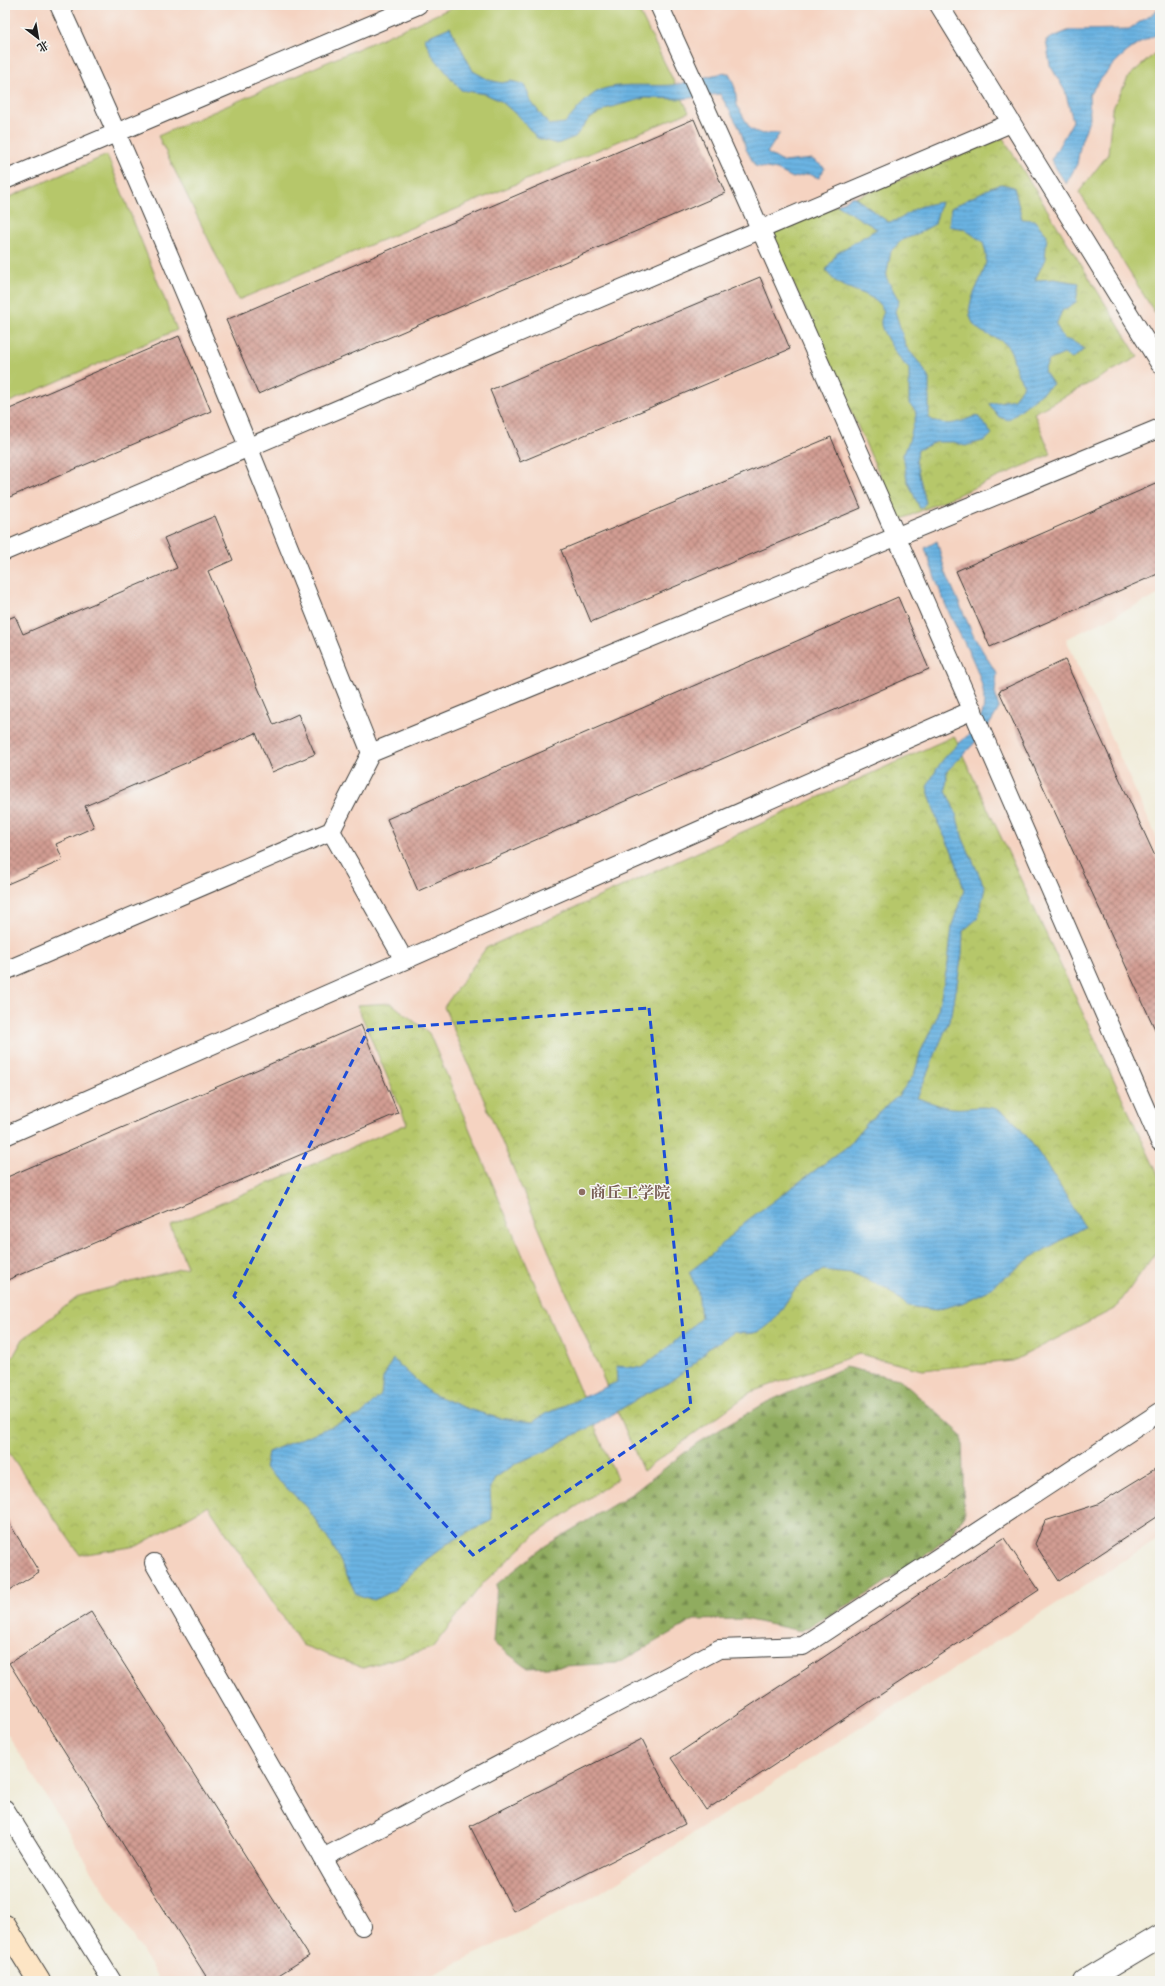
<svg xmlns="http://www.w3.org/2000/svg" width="1165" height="1986" font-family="'Gentium Book Plus','Noto Serif SC',serif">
<defs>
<pattern id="forest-firs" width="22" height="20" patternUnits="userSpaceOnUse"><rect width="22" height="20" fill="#90ac5e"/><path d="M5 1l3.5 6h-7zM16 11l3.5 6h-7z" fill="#758b4d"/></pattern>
<pattern id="park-crowns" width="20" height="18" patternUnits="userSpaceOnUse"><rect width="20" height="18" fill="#b6c76a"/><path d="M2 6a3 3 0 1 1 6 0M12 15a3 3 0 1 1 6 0" fill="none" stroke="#9caa5b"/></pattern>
<pattern id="water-rules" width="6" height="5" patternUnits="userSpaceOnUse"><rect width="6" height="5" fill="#6bb3e2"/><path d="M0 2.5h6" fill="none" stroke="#5c99c1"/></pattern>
<pattern id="building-cross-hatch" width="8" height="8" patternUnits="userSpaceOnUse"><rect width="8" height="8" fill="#d29d93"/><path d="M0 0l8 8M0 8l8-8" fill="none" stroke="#aa7f77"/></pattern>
</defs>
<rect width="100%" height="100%" fill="#f6f6f2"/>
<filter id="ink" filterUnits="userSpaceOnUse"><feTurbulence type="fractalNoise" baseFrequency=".025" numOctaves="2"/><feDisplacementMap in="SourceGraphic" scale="8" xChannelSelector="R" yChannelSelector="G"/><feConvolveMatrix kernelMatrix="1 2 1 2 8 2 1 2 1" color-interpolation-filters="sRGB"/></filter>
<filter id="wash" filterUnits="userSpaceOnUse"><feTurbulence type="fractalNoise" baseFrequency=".012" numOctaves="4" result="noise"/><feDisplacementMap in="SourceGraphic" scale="16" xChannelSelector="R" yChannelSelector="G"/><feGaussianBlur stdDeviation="0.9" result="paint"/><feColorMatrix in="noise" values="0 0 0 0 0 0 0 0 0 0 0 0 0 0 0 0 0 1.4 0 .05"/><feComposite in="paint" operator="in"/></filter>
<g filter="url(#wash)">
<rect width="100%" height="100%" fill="#f0ebd7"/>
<!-- built -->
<polygon fill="#f5d3c1" points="5,5 1160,5 1160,594 1066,639 1160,845 1160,1538 593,1897 420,1981 160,1981 5,1730"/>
<!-- grass -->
<g fill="#b6c76a" stroke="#697243">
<polygon points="458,5 636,5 689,112 238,300 158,136"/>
<polygon points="1160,49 1160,321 1079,192 1108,154 1112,110 1129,76"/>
<polygon points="107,155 177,330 5,404 5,199"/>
</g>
<!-- forest -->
<polygon fill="url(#forest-firs)" stroke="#56643d" points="845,1367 899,1379 962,1435 964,1516 951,1535 926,1555 868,1594 801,1631 744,1619 694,1620 619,1663 528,1668 493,1643 497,1584 545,1546 633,1493 697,1443 767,1402"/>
<!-- park -->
<g fill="url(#park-crowns)" stroke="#697243">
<polygon points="1003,138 1138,357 1034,413 1051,454 900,520 770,232"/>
<polygon points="954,736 1160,1179 1160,1243 1158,1249 1116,1308 1013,1361 922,1370 859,1354 751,1392 643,1471 444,1007 486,948"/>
<polygon points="391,1003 429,1033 617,1479 535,1535 483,1583 432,1648 363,1668 302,1645 208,1506 137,1546 80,1555 5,1447 5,1363 14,1355 23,1339 79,1296 187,1267 170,1225 407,1124 357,1005"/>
</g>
<!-- water -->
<g fill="url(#water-rules)" stroke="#44687f">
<path d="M1160,9V33C1125,48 1111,65 1089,95L1090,118L1081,142L1077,164L1066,184L1051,160L1073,121L1065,91L1050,65L1046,40L1070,30L1129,29Z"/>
<path d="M450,27L473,71L489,80L502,83L511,81L523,84L528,92L529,99L549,125L565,123C575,113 583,101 595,93C613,81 650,87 672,85C692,83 707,74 729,73L735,88L737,105L750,129L762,134L780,133L767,153L783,162L812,159L825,168L819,178L808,174L793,178L777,170L755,166L746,149L740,129L720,94L682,99L645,98L608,108L589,119L575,137L557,144L537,138L520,118L501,101L485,94L461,90L432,55L424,38Z"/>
<path d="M1001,184L1014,187L1022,219L1034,220L1047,235L1045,259L1035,280L1054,279L1079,283L1076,302L1062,311L1056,325L1064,339L1072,341L1085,349L1072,359L1064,354L1048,361L1044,371L1053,384L1008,420L999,417L989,404L1014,399L1024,385C1022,382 1020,378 1018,375C1013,364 1014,349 1003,342C991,334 975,334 970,316C966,300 985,277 986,260C987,255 984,247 983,242L964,229L949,226L951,208L990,188Z"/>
<path d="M853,196L888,222C901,221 903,216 913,210C922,205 931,204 941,202L935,224L913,236L902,240L891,251L886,277L899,301L895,311L906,347L922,366L929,379V418C946,429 961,422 977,415L992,434L986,440L965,446L954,442H936L918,450L916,462L926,503L920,509L907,480L903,455L909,441L916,415L915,410L909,404V369C902,363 881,332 881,324C880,320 883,315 884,311C870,286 840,295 826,270L837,253L877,229L837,205Z"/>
<path d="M937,541L945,571L974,637L997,674L995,693L999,708C985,736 968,749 947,771L946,791L955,811L963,839L985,888L978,918L963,931L962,954L952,1014L917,1098C928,1101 941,1107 952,1108C969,1110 985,1103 1001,1111C1025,1123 1069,1202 1085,1227L1030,1258L987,1291L962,1303L936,1310L908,1306L886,1288L852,1273L823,1270C815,1275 801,1281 795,1289C778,1312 769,1341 734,1332L708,1349L695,1363L668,1383L640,1397L599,1423L566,1439L546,1451L517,1463L495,1478L490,1490L492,1520L447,1544L426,1560L393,1591L373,1600L356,1594L335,1550L307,1507L265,1468L268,1452L362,1414L381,1395L383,1378L393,1359L430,1393L465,1408L498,1418L533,1422L545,1414L617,1382L616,1366L641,1368L672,1344L701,1318L698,1291L689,1272L711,1255L745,1222L848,1146L868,1122L898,1096L914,1075L921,1051L936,1019L948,963L952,925L964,890L954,856L938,823L927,787C932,778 936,769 942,761C953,746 970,737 979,721C996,691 965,647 952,619C941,596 933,572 925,548Z"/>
</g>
<g id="blocks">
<!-- building -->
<g fill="url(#building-cross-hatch)">
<polygon points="694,119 725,193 258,394 226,320"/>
<polygon points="760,277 790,349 520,462 490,390"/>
<polygon points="179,336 211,411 5,499 5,411"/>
<polygon points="831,437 861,508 591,622 561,550"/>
<polygon points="1160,482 1160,573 990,647 956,571"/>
<polygon points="215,516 233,560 208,571 274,725 298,714 315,754 272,772 256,733 85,806 94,827 56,844 63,860 5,885 5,620 15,616 23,634 177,568 164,538"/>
<polygon points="898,597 929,669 418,891 387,819"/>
<polygon points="1065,660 1160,867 1160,1040 999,691"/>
<polygon points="361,1025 398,1113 5,1281 5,1178"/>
<polygon points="1160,1466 1160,1515 1059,1581 1035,1544 1045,1521 1098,1504"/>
<polygon points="5,1516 39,1572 5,1593"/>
<polygon points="1004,1538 1039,1590 706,1810 671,1758"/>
<polygon points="91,1612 309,1956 269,1981 209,1981 9,1663"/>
<polygon points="642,1739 685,1824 513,1911 470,1826"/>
</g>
</g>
</g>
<g filter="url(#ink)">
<use href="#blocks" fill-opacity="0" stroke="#3c3b38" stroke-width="1"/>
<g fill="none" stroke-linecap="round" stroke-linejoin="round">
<defs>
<g id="lane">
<path d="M59,5C172,251 271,502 371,753"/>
<path d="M659,5C831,382 995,762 1160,1142"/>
<polyline points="939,5 1160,364"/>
<polyline points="5,180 418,5"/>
<polyline points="5,551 1011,123"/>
<polyline points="331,831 404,960"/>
<polyline points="5,971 331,831 371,753 1160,428"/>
<polyline points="5,1136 973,710"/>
<polyline points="154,1563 362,1926"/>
<polyline points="5,1809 112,1981"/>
<polyline points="323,1858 719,1649 803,1646 1160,1412"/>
</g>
<polyline id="street" points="1085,1981 1160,1936"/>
<polyline id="secondary" points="5,1926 39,1981"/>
</defs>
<!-- lane casing -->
<use href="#lane" stroke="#3c3b38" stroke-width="20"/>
<!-- street casing -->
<use href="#street" stroke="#3c3b38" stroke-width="24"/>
<!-- secondary casing -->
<use href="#secondary" stroke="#3c3b38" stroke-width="24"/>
<!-- lane -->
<use href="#lane" stroke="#fff" stroke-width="18"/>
<!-- street -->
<use href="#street" stroke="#fff" stroke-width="22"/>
<!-- secondary -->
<use href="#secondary" stroke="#fde5c5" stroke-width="22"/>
</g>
</g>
<!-- marked area -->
<path fill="none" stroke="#1d4ed8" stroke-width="3" stroke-dasharray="8 5" stroke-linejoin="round" d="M649,1008L691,1407L473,1555L234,1296L368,1030Z"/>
<!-- markers -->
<circle fill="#8d6e63" stroke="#f6f6f2" stroke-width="1.5" cx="582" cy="1192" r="4"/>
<g text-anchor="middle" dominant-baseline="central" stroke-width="3" stroke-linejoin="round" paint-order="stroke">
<!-- education labels -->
<g font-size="16" font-weight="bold" fill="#785e54" stroke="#f6f6f2" text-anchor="start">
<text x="590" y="1192">商丘工学院</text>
</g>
</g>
<!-- margin -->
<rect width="1165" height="1986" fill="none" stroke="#f6f6f2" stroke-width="20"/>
<!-- north arrow -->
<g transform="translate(38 38) rotate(149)" stroke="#f6f6f2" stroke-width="3" paint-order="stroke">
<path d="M0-3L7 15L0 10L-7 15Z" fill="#1c1c1c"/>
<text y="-6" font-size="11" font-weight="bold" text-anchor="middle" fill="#1c1c1c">北</text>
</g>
</svg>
